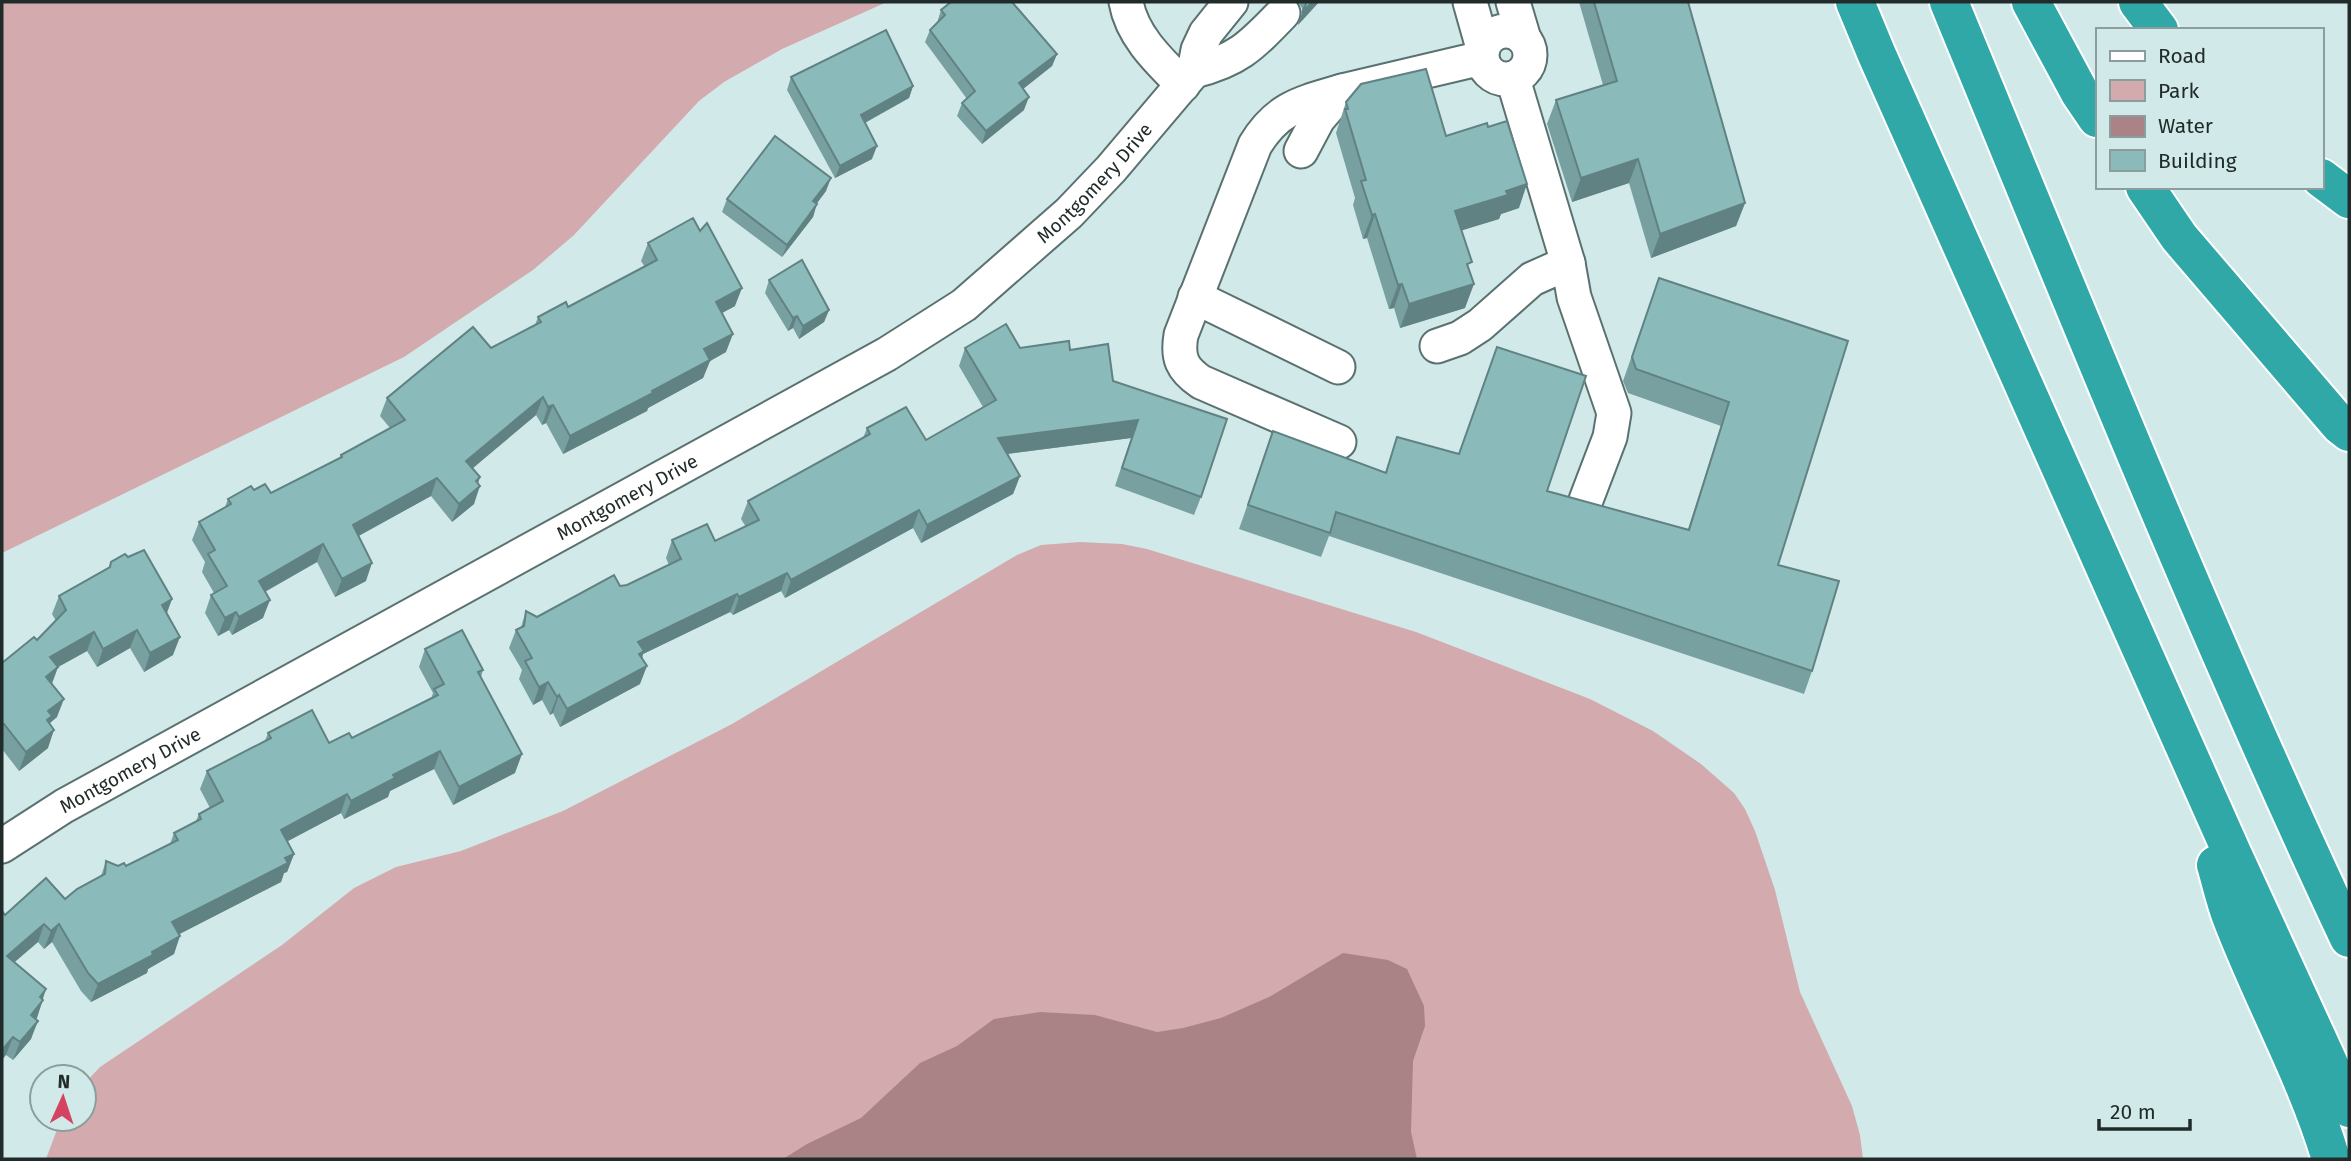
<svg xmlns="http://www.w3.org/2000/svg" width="2351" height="1161" font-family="'Fira Sans',sans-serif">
<rect width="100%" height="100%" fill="#d1eae9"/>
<!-- green -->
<g fill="#d3aaae">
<polygon points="2,2 887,2 782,49 724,82 699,101 574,235 533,270 404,357 2,553"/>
<polygon points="1080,542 1122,544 1147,549 1416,632 1590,699 1653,731 1701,764 1734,793 1745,809 1755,831 1775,890 1800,992 1852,1106 1860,1135 1863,1159 46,1159 61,1119 84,1119 84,1084 100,1067 282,945 354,888 396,867 461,851 563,811 732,724 1017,555 1041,545"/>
</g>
<!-- water -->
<polygon fill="#aa8386" points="1343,953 1388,960 1407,969 1424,1006 1425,1026 1413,1061 1411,1132 1417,1159 783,1159 807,1144 861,1118 920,1063 957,1046 994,1019 1040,1012 1095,1015 1157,1032 1183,1028 1221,1018 1269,997"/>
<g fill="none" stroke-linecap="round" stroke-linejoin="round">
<defs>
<g id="minor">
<path d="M1126,2C1132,36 1159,61 1183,85"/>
<polyline points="1470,2 1483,48"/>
<polyline points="1513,2 1524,39"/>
<circle cx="1506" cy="55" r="24"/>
<path d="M1194,71C1239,60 1252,45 1283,13"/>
<polyline points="1301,151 1318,119 1342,91 1482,58"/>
<polyline points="1568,263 1574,297 1614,413 1610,437 1586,500"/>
<polyline points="1195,297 1338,367"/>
<polyline points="1437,346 1460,338 1480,325 1532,279 1568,263 1513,79"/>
<path d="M1339,442L1201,382C1182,369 1177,358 1181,335L1255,145C1278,107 1302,103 1342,91"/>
<path id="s1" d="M2,846L64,806L887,354L964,305L1069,213L1111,169L1194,71L1198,50L1206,33L1231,2"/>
</g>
<g id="highway">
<polyline points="1855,2 1877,55 2232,853 2349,1108"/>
<path d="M1949,2C2078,315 2205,631 2349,938"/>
<polyline points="2031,2 2080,93 2097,118"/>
<polyline points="2138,2 2159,30"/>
<polyline points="2321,178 2349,199"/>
<polyline points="2145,187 2179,237 2340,425 2349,432"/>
<path d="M2216,865C2221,882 2225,900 2231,916C2262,998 2306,1075 2331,1159"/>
</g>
</defs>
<!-- minor casing -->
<use href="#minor" stroke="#5a7170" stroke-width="37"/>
<!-- highway casing -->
<use href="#highway" stroke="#fff" stroke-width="42"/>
<!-- minor -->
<use href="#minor" stroke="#fff" stroke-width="33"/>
<!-- highway -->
<use href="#highway" stroke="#30a8a8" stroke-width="38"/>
</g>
<!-- wall -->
<g fill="#78a0a0">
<polygon points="1298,2 1319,2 1298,25 1302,14 1302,8"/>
<polygon points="1579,2 1688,2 1745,203 1736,226 1651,258 1629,183 1572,202 1547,124 1556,100 1603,85"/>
<polygon points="941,10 1057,54 1052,66 1023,89 1024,110 982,144 957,116 962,103 967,99 925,42 930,30 937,23"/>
<polygon points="791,77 913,86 909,98 865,123 872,159 835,178 787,90"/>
<polygon points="1346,102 1446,136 1519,208 1501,214 1499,219 1462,230 1469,270 1465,308 1400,328 1394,308 1389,309 1367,238 1363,239 1353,205 1355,198 1336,133"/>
<polygon points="826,191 816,204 813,217 782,257 722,212 727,199"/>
<polygon points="648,243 735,306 722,313 726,352 710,361 703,378 648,408 647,411 563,454 546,423 542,425 536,415 472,468 478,483 474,504 452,522 431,496 358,536 366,581 335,597 317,562 265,592 263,618 232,635 229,630 218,636 205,613 211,595 214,593 202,572 205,562 192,540 199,522 225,507 228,499 254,490 271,493 339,458 341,455 390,428 380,416 387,398 491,348 535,325 538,317 568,307 645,267 641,261"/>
<polygon points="1659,278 1848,341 1778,565 1812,671 1804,694 1329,536 1321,557 1239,529 1265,455 1385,473 1397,437 1547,491 1688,529 1721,426 1628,393 1623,381"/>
<polygon points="769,280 829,310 824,322 799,339 793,328 788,331 765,293"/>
<polygon points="965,348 1070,350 1113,381 1201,497 1194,515 1115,486 1131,438 1007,454 1020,476 1013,494 921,543 913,528 785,598 781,591 733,615 730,612 643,654 640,684 560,727 553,713 550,715 542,700 533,705 519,679 522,670 509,648 516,630 521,627 526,611 537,617 627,585 669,565 666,558 672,540 715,541 746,527 741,519 748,501 863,438 867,428 926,440 983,407 959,366"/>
<polygon points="111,562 172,599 167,613 173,655 144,672 130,648 97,667 87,651 58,667 52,684 57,717 49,723 48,748 19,771 2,749 2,663 37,640 56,621 52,614 59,596 109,567"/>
<polygon points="425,649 483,670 481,677 515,773 453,805 434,769 390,791 388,797 344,819 341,813 287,841 294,854 287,872 284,873 281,882 179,934 174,954 148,969 147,973 91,1002 81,991 52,942 44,949 38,942 14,962 43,1000 36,1019 31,1039 13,1060 6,1055 5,915 65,899 101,876 106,861 118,866 126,866 170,844 174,833 196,821 199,814 210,808 200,789 207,771 265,741 268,733 329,743 352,738 431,699 433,693 419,667"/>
</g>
<!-- shaded-wall -->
<g fill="#618282">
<polygon points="1312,2 1319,2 1298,25 1302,13"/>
<polygon points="1057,54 1052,66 1014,96 1019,83"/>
<polygon points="913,86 909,98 857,127 861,115"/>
<polygon points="1029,97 1024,110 982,144 986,131"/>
<polygon points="877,146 872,159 835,178 840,166"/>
<polygon points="1638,159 1629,183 1572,202 1581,178"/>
<polygon points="831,178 826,191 809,214 813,201"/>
<polygon points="1527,184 1519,208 1501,214 1499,219 1447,235 1455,211 1506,191"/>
<polygon points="1745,203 1736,226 1651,258 1660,234"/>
<polygon points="817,204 813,217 782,257 787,245"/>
<polygon points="1375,214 1367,238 1363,239 1372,215"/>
<polygon points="1402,284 1394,308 1389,309 1398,285"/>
<polygon points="1474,284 1465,308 1400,328 1409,304"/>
<polygon points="742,288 735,306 709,320 716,302"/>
<polygon points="829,310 824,322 799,339 803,326"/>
<polygon points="797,316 793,328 788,331 793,318"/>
<polygon points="733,334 726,352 710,361 703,378 648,408 647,411 563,454 570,436 704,349"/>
<polygon points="543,397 536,415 460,479 466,461"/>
<polygon points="553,405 546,423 542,425 548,407"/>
<polygon points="1138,420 1131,438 991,456 998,438"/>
<polygon points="1020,476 1013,494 921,543 927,525"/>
<polygon points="480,477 476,490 480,486 474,504 452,522 459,504 476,481"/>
<polygon points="437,478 431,496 346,543 353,525"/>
<polygon points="919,510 913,528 785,598 791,580"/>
<polygon points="323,544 317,562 252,599 259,581"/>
<polygon points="372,563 366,581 335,597 342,579"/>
<polygon points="787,573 781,591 733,615 739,597"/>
<polygon points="737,594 730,612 643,654 637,669 638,642"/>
<polygon points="172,599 165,617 162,605"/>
<polygon points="270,600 263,618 232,635 239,617"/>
<polygon points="236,612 229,630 218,636 225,618"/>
<polygon points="137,630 130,648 97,667 103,649"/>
<polygon points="94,632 87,651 58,667 51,685 39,695 50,657"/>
<polygon points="180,637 173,655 144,672 150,653"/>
<polygon points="647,666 640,684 560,727 567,709"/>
<polygon points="548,682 542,700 533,705 539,687"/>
<polygon points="559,695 553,713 550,715 557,697"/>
<polygon points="64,699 57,717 49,724 45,734 48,711"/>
<polygon points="54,730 48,748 19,771 26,752"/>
<polygon points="440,751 434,769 390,791 388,797 344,819 351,801 393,775"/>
<polygon points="522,754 515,773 453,805 459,787"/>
<polygon points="347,794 341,813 275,848 281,830"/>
<polygon points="294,854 287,872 284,873 281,882 166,941 172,922"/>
<polygon points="44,924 38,942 2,973 7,956"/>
<polygon points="59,924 52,942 44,949 51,931"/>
<polygon points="180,936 174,954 148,969 147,973 91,1002 98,984"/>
<polygon points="46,989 37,1018 24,1033 31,1015 40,997"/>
<polygon points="38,1021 31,1039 13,1060 20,1042"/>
<polygon points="13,1037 6,1055 2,1060 2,1050"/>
</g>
<!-- building -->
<g fill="#8bbaba" stroke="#618282" stroke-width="2">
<polygon points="951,2 1012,2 1057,54 1019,83 1029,97 986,131 962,103 975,91 930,30 945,15 941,10"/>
<polygon points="1306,2 1312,2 1302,13 1306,4"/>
<polygon points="1594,2 1688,2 1745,203 1660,234 1638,159 1581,178 1556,100 1617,81"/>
<polygon points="886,30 913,86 861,115 877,146 840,166 791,77"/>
<polygon points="1426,69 1446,136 1487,123 1488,127 1507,121 1527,184 1506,191 1508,195 1455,211 1472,262 1467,264 1474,284 1409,304 1402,284 1398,285 1375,214 1372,215 1361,181 1366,180 1345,109 1348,109 1346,102 1361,84"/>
<polygon points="775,136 831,178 813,201 817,204 787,245 727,199"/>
<polygon points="693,218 700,231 707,223 742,288 716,302 733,334 704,349 710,360 652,391 653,393 570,436 553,405 548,407 543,397 466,461 480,477 476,481 480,486 459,504 437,478 353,525 372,563 342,579 323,544 259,581 270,600 239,617 236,612 225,618 211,595 227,586 208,554 215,550 199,522 231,504 228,499 251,486 254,490 265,484 271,493 342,457 341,455 405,420 387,398 473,327 491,348 541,322 538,317 566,302 568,307 657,260 648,243"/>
<polygon points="802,260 829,310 803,326 797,316 793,318 769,280"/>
<polygon points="1659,278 1848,341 1778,565 1839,581 1812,671 1336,512 1330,533 1248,505 1273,431 1386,473 1397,437 1459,454 1497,347 1586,376 1547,491 1689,530 1729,402 1636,369 1632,357"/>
<polygon points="1006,324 1020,348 1069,341 1070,350 1108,344 1113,381 1227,419 1201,497 1122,468 1138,420 998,438 1020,476 927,525 919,510 791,580 787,573 739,597 737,594 638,642 644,651 639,654 647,666 567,709 559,695 557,697 548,682 539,687 525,661 532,658 516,630 524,626 526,611 537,617 614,575 620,586 627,585 681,559 672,540 707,524 715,541 759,520 748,501 870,434 867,428 906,407 926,440 996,400 965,348"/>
<polygon points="144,550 172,599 162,605 180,637 150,653 137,630 103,649 94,632 50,657 58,667 46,677 64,699 48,711 52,716 47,720 54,730 26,752 4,724 2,726 2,663 34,637 37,640 66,610 59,596 110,567 111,562 125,554 128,557"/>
<polygon points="462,630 483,670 478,672 522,754 459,787 440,751 393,775 395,778 351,801 347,794 281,830 294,854 285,858 288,863 172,922 180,936 152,952 153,955 98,984 88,973 59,924 51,931 44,924 7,956 46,989 40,997 43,1000 31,1015 38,1021 20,1042 13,1037 2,1050 2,911 5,915 46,878 65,899 77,889 105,874 106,861 118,866 124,863 126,866 178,840 174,833 201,819 199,814 223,801 207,771 271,738 268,733 312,710 329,743 349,733 352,738 438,695 434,689 444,684 425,649"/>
</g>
<g text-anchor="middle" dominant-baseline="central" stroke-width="6" stroke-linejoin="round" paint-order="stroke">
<!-- street labels -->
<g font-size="19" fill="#212b2a" stroke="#d1eae9">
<text stroke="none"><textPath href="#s1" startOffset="1283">Montgomery Drive</textPath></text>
<text stroke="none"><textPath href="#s1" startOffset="716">Montgomery Drive</textPath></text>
<text stroke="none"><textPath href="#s1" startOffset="149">Montgomery Drive</textPath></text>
</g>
</g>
<!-- border -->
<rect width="2351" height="1161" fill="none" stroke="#212b2a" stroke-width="7"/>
<!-- legend -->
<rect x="2096" y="28" width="228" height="161" fill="#d1eae9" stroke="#8b9e9d" stroke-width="2"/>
<rect x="2110" y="51" width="35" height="10" fill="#ffffff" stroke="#8b9e9d" stroke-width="2"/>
<text x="2158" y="63" font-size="21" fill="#212b2a">Road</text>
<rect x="2110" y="80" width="35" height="21" fill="#d3aaae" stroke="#8b9e9d" stroke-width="2"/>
<text x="2158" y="98" font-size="21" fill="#212b2a">Park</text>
<rect x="2110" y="116" width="35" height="21" fill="#aa8386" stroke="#8b9e9d" stroke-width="2"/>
<text x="2158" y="133" font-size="21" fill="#212b2a">Water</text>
<rect x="2110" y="150" width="35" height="21" fill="#8bbaba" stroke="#8b9e9d" stroke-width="2"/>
<text x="2158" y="168" font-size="21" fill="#212b2a">Building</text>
<!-- north arrow -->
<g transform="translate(63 1098) rotate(3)"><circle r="33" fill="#d1eae9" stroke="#8b9e9d" stroke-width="2"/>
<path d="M0-5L12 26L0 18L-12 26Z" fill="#d44462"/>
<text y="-10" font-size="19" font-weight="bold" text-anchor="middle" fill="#212b2a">N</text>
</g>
<!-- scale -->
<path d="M2099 1119v10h91v-10" fill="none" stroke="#212b2a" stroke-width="3.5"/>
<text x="2110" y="1119" font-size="21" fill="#212b2a" stroke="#d1eae9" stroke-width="5" paint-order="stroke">20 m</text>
</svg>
